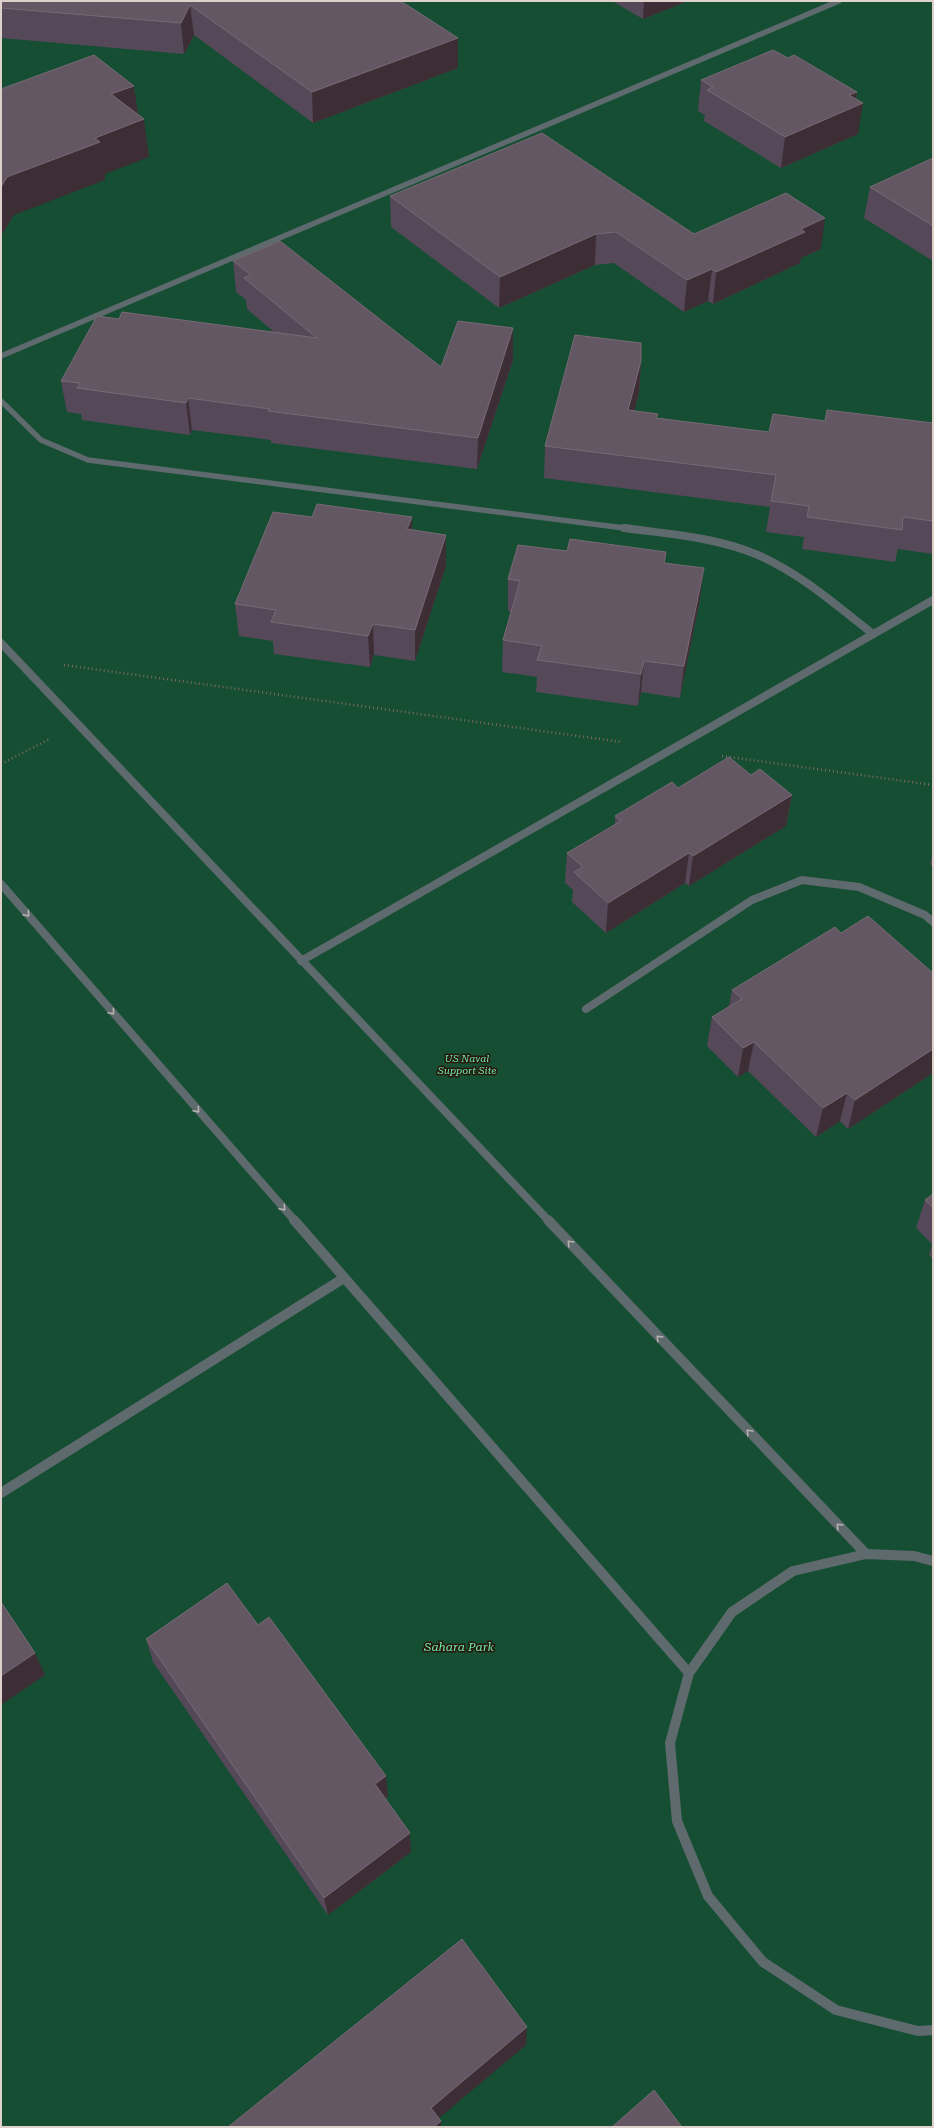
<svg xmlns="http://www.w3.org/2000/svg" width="934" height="2128" font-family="'Roboto Serif',serif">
<rect width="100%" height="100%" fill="#29170e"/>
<!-- green -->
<rect fill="#164e33" x="1" y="1" width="932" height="2126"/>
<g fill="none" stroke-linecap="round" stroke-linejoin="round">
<!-- path -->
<g stroke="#796a62" stroke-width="2.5" stroke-dasharray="1 3" stroke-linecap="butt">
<polyline points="64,665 622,742"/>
<polyline points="722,756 933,785"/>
<polyline points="1,764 50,739"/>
</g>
<!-- minor-far2 -->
<g stroke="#5f6a6e" stroke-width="5.5">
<polyline points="1,356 839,1"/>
<polyline points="1,401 41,440 88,460 632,529"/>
</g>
<!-- minor-far1 -->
<g stroke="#5f6a6e" stroke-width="8">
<path d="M624,528C669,534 715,537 758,555C800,573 837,606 873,634"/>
<polyline points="1,643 549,1221"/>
<polyline points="1,884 295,1221"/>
<polyline points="301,961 933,600"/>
<polyline points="586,1009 752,900 802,880 859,887 925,915 933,922"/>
</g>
<!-- minor -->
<g stroke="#5f6a6e" stroke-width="10">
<polyline points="294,1220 689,1673"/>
<polyline points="548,1220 866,1554"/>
<polyline points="1,1493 344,1278"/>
<polyline points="933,1561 914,1556 866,1554 793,1571 732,1612 689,1673 670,1743 677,1821 708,1896 763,1962 836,2010 918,2031 933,2030"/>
</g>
</g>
<!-- wall -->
<g fill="#554858">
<polygon points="1,1 400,1 458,68 313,123 194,35 184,54 1,38"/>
<polygon points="612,1 688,1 643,19"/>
<polygon points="788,58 857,92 856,99 858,134 781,168 704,121 705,115 698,111 701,80"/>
<polygon points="933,158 933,261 864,218 870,187"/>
<polygon points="390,196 694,234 821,249 801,258 800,263 713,304 708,301 684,312 614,263 595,265 499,308 391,227"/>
<polygon points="233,261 441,367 513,328 513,360 477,469 271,443 271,440 192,430 190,435 82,420 81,414 67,412 61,381 119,319 274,332 247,309 246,300 236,292"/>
<polygon points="641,361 639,393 634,411 657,419 769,432 825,421 933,423 933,554 898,549 895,562 802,549 804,537 766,532 770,507 544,478 545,446"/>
<polygon points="412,530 446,535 446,566 415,661 374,655 370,667 274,654 273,641 239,636 235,604"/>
<polygon points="567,551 666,552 665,563 700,599 680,698 641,692 638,706 536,692 537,677 502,672 503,640 511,612 508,611 508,579"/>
<polygon points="751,775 792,795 786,826 689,886 685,883 606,933 572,902 573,890 565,883 567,853 615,824 615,816 678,788"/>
<polygon points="933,852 933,867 930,864"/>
<polygon points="841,933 933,973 933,1073 848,1129 840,1121 816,1137 748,1071 738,1077 707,1046 712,1017 729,1006 732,990"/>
<polygon points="933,1194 933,1259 929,1255 932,1244 916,1228 925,1200"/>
<polygon points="146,1639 388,1796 385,1799 411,1852 328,1915 153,1662"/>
</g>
<!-- shaded-wall -->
<g fill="#3d2e35">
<polygon points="644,1 688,1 643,19"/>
<polygon points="190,5 194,35 184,54 181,23"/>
<polygon points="458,38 458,68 313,123 312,92"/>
<polygon points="134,86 139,121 144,119 149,157 105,174 105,180 14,215 1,236 1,187 7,177 95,138 111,94"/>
<polygon points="857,92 855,106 863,103 858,134 781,168 785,137 849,95"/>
<polygon points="825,218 821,249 801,258 800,263 713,304 716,272 801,229"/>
<polygon points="596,234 595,265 499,308 500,277"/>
<polygon points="712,269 708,301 684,312 687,280"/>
<polygon points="513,328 513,360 477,469 478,438"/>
<polygon points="641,361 639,393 626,442 628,410"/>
<polygon points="188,398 192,430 190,435 186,403"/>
<polygon points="412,517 413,548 407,529"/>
<polygon points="446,535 446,566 415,661 415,630"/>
<polygon points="704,568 700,599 680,698 684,666"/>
<polygon points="373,624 374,655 370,667 368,636"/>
<polygon points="644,661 641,692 638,706 641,674"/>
<polygon points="792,795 786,826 689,886 693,856"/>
<polygon points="689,853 685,883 606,933 608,903"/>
<polygon points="754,1042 748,1071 738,1077 743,1048"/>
<polygon points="933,1049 933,1073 848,1129 855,1100"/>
<polygon points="847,1093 840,1121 816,1137 823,1108"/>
<polygon points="35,1653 45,1675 1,1705 1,1676"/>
<polygon points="386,1776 388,1796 377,1804 375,1784"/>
<polygon points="410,1833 411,1852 328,1915 324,1898"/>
<polygon points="527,2027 526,2045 432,2124 431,2108"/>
<polygon points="441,2121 441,2127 434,2127"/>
</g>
<!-- building -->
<g fill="#645764" stroke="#776a74">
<polygon points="1,1 400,1 407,5 458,38 312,92 190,5 181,23 1,8"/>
<polygon points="773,50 788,58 794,55 857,92 849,95 863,103 785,137 707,90 713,87 701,80"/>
<polygon points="94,55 134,86 111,94 144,119 95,138 100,142 7,177 1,187 1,89"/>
<polygon points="542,133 694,234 786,193 825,218 801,229 805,232 716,272 712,269 687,280 616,232 596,234 500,277 390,196"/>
<polygon points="933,158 933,226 870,187"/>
<polygon points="280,241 441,367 458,321 513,328 478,438 268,411 270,409 188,398 186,403 77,388 80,383 61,381 97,316 119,319 122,312 317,338 244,278 251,275 233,261"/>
<polygon points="575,335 641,343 641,361 628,410 658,414 656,418 769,432 773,414 825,421 827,410 933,423 933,521 903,517 902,530 807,517 809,506 771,501 776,475 545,446"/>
<polygon points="317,504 412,517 407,529 446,535 415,630 373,624 368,636 271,622 276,610 235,604 273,512 312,517"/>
<polygon points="570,539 666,552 664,563 704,568 684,666 644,661 641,674 537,660 542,646 503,640 520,581 508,579 518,545 567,551"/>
<polygon points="729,757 751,775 760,769 792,795 693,856 689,853 608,903 574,872 583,867 567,853 621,821 615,816 672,782 678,788"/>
<polygon points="868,916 933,973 933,1049 855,1100 847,1093 823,1108 754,1042 743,1048 712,1017 742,999 732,990 835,927 841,933"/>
<polygon points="933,1194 933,1208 925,1200"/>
<polygon points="227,1583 258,1625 269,1617 386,1776 375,1784 410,1833 324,1898 146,1639"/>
<polygon points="1,1602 35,1653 1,1676"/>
<polygon points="462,1939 527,2027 431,2108 441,2121 434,2127 228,2127"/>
<polygon points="654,2090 682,2127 612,2127"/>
</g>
<!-- one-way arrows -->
<defs><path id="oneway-chevron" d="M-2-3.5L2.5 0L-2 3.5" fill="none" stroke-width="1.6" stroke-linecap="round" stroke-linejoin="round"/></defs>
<g stroke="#b8b2ae">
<use href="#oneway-chevron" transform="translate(27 914) rotate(49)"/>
<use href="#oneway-chevron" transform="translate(112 1012) rotate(49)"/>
<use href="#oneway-chevron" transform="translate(197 1110) rotate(49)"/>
<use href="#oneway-chevron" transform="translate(283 1208) rotate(49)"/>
<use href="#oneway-chevron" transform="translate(570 1243) rotate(-134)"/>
<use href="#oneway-chevron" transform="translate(659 1338) rotate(-134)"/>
<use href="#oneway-chevron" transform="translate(749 1432) rotate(-134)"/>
<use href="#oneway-chevron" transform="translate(839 1526) rotate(-134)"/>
</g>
<g text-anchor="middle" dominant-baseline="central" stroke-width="3" stroke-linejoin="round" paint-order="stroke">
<!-- park labels -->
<g font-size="10" font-style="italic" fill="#6ef2ad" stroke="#29170e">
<text x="467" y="1058">US Naval<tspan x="467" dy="12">Support Site</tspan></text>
</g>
<!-- near-park labels -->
<g font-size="12" font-style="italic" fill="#6ef2ad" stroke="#29170e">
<text x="459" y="1647">Sahara Park</text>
</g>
</g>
<!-- border -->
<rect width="934" height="2128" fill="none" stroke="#ded1ca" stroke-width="4"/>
</svg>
